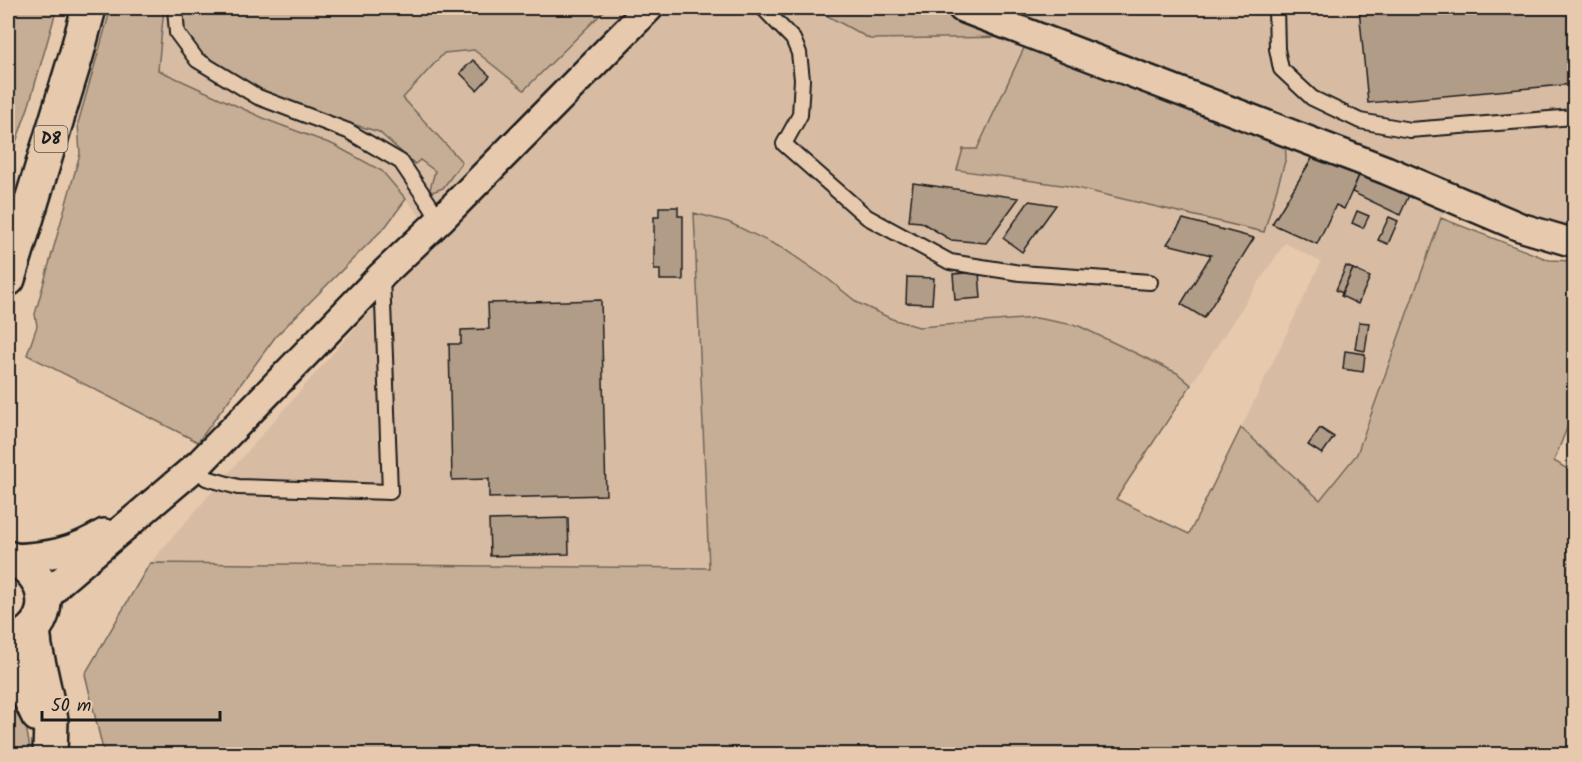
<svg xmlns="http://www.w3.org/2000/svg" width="1582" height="762" font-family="Kalam,sans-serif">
<rect width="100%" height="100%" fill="#e7caae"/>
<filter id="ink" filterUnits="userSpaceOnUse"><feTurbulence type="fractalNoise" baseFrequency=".0167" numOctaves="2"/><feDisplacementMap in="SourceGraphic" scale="12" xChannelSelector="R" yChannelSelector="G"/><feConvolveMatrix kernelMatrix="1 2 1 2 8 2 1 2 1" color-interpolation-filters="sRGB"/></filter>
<g filter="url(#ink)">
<!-- built -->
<polygon fill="#d7bca3" points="164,8 1574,8 1574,227 1552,222 1454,183 1357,454 1320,500 1241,428 1321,262 1285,243 1191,385 1177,373 1078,326 1036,318 918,327 892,319 858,303 828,279 784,249 694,213 709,568 150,563 436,235 382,171 334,145 270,121 158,70"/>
<!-- green -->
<g fill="#c6ae96" stroke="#716559" stroke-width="1.5">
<polygon points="8,8 57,8 29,105 8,165"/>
<polygon points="111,8 164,8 158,70 270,121 334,145 382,171 406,199 386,226 276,336 198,442 27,355 37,326 35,314 80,154 78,123"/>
<polygon points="180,8 607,8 524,90 474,50 444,53 403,98 462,162 443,188 429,193 435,171 420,160 415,164 379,132 325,116 220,78 180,31"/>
<polygon points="813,8 928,8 1015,37 870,39"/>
<polygon points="1025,46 1285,142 1286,158 1264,232 1068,186 957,170 963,149 977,149"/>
<polygon points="694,213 728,222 784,249 828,279 858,303 892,319 919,327 1036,318 1079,326 1177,373 1191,385 1116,499 1189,534 1241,428 1320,500 1357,454 1441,218 1549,260 1574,261 1574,410 1554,461 1574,473 1574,754 104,754 85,674 150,563 709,568"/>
<polygon points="8,697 26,726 31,754 8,754"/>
</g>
<!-- building -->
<g fill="#b19c88" stroke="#1c1c1c" stroke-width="1.5">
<polygon points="1359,8 1574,8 1574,84 1368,103"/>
<polygon points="473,60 490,76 477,90 460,73"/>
<polygon points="1316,152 1361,171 1344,209 1336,205 1317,244 1272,224"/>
<polygon points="1361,171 1410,193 1400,215 1352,192"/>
<polygon points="913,183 1019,198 986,243 951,240 921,222 909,221"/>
<polygon points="1029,201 1056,205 1022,252 1003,238"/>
<polygon points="659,207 678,207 678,216 683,216 683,280 660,280 660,270 654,270 654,217 659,217"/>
<polygon points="1357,211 1369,216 1363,228 1352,223"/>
<polygon points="1389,217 1398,221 1388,244 1378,240"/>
<polygon points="1183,219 1254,238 1204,318 1181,304 1211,255 1167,244"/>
<polygon points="1346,266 1353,269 1342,293 1336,290"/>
<polygon points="1353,269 1370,277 1358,304 1341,296"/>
<polygon points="979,272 981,298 955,300 953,274"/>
<polygon points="907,277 934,278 932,304 906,303"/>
<polygon points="601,300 606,495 489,498 489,479 452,480 449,344 461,344 461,330 489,329 488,303"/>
<polygon points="1359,322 1369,323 1365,351 1355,349"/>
<polygon points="1345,351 1365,354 1363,372 1343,369"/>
<polygon points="1320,428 1334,437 1322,454 1308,445"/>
<polygon points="568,518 569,554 490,556 489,520"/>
</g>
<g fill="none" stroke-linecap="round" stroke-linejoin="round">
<defs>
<g id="lane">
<polyline points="175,8 177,33 197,60 258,97 348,131 401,162 440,220"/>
<polyline points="763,8 793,39 799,53 802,79 800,115 784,144 867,217 950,262 1020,273 1150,282"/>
<polyline points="1276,8 1277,49 1281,69 1312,98 1360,121 1410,130 1574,117"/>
<polyline points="200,463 206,478 238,487 390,492 382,276"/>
</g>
<g id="street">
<polyline points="962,8 1386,170 1520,227 1574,243"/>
<path d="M9,558C46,557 72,553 104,533"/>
<polyline points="44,601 60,582 200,463 382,275 440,220 649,8"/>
</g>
<g id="secondary">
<path d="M8,558C39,565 57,605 32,630C25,637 17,640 8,643"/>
<polyline points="33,629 35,647 51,720 50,754"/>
<polyline points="8,662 29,696 38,715"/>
</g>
<polyline id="primary" points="8,279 76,56 89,8"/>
</defs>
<!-- lane casing -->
<use href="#lane" stroke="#1c1c1c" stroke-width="18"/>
<!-- street casing -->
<use href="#street" stroke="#1c1c1c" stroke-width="32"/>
<!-- secondary casing -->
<use href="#secondary" stroke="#1c1c1c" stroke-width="38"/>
<!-- primary casing -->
<use href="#primary" stroke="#1c1c1c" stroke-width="38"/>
<!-- lane -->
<use href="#lane" stroke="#e7caae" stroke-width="14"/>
<!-- street -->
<use href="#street" stroke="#e7caae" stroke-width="27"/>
<!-- secondary -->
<use href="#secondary" stroke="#e7caae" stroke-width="33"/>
<!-- primary -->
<use href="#primary" stroke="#e7caae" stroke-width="33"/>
</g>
</g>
<g text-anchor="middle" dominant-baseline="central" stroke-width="6" stroke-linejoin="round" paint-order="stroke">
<!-- shield labels -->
<rect fill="#e7caae" stroke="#595048" stroke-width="1.5" x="34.5" y="126" width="33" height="26" rx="4.5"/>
<g font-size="16" font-weight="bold" fill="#1c1c1c">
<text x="51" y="139">D8</text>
</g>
</g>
<!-- margin -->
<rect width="1582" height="762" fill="none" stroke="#e7caae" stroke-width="30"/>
<rect x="15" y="15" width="1552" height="732" fill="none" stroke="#1c1c1c" stroke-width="2" filter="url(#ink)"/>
<!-- scale -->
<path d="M42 711v9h178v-9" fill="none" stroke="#1c1c1c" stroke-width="3"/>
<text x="51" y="711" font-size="18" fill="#1c1c1c" stroke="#e7caae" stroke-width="4.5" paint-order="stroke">50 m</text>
</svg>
